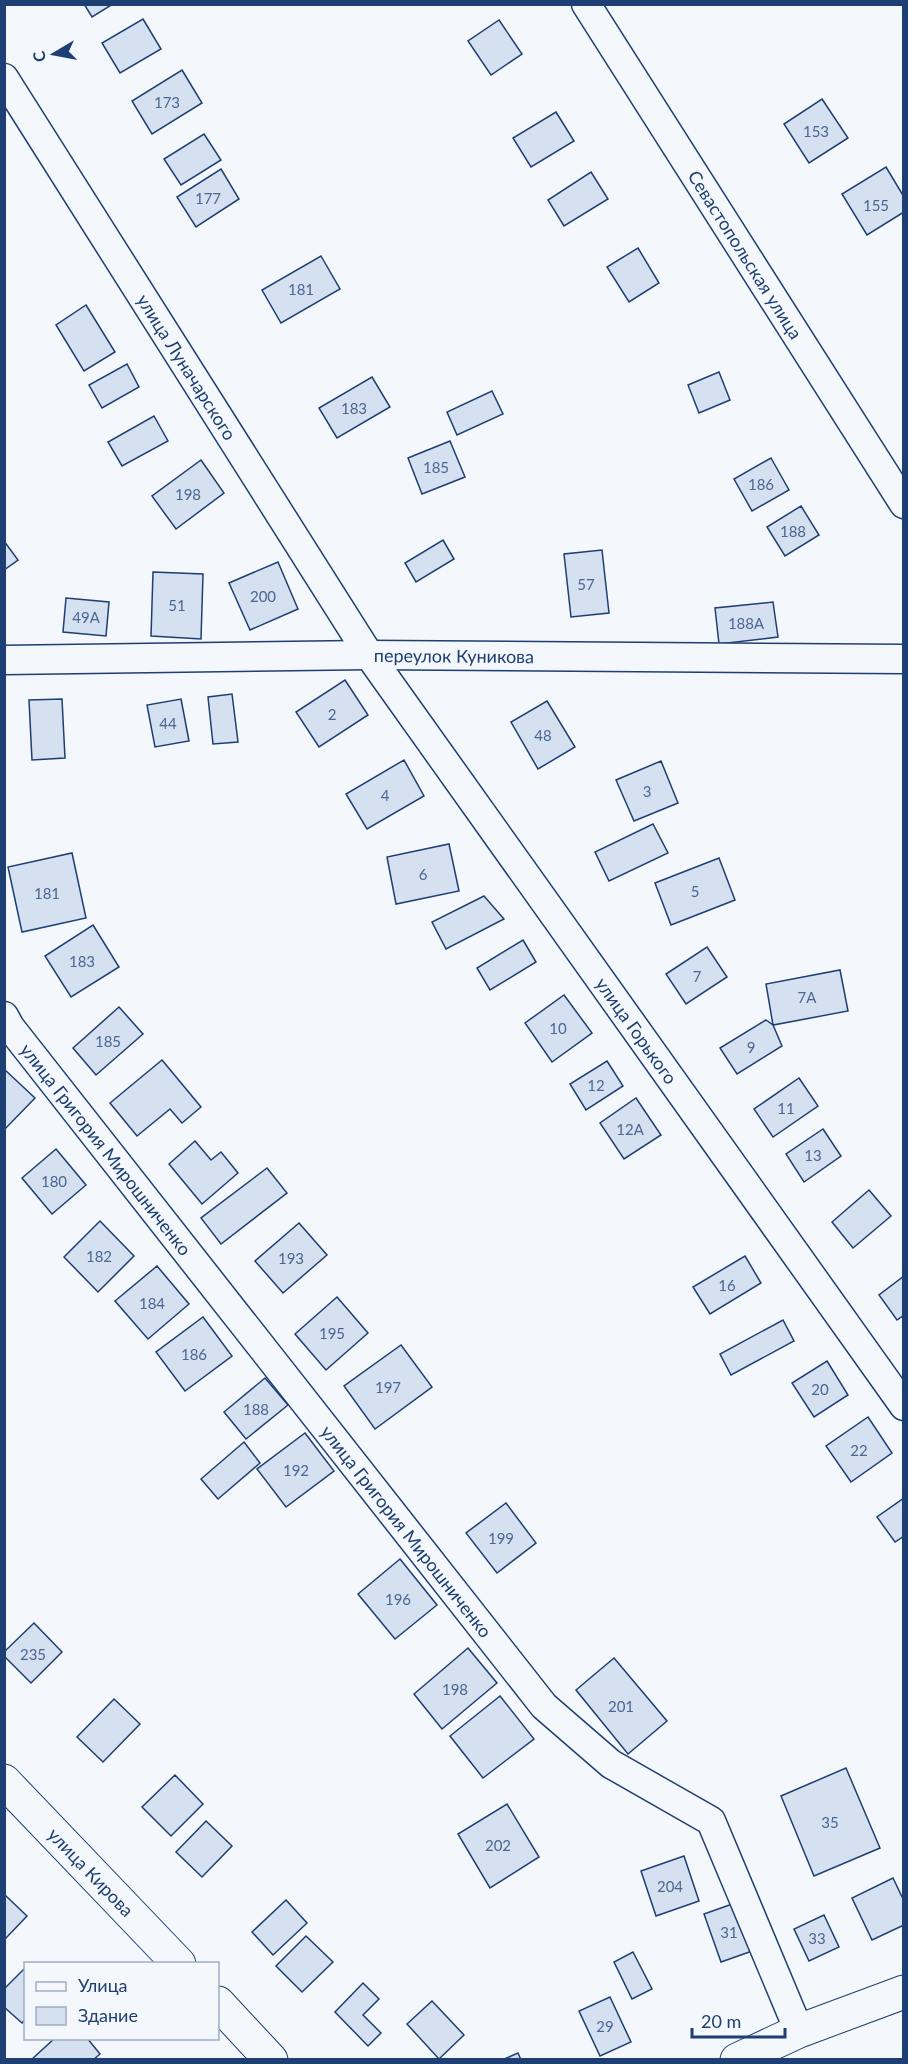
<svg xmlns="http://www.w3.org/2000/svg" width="908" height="2064" font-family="Lato,sans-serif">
<rect width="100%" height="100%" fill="#f4f7fb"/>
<!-- building -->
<g fill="#d5e0f0" stroke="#1d3f73" stroke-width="1.5">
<polygon points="84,4 113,4 92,17"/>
<polygon points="143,19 161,49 120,73 102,43"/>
<polygon points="499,20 522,54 491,75 468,41"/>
<polygon points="182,70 202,103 152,134 132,101"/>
<polygon points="822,99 848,138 809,163 784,124"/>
<polygon points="556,112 574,141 531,167 513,138"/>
<polygon points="204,134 221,160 181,185 164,159"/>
<polygon points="886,167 904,197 904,212 867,235 842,194"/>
<polygon points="221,169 239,199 196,227 177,197"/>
<polygon points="591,172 608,199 564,226 548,200"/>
<polygon points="638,248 659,283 629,302 607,267"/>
<polygon points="321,256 340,289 281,323 262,290"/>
<polygon points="86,305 115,352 84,371 56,325"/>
<polygon points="127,364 139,387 102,408 89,385"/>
<polygon points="719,372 730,400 699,413 688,385"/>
<polygon points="372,377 390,407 337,438 319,408"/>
<polygon points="492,391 503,414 457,435 447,412"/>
<polygon points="154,416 168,441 122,466 108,442"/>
<polygon points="450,441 465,477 422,494 408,458"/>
<polygon points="771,458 789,490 752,511 734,479"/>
<polygon points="201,460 224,493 176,529 152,496"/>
<polygon points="801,506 819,535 785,556 767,527"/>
<polygon points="443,540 454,559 416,582 405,563"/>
<polygon points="4,541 18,560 4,570"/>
<polygon points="602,550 609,613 571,617 564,554"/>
<polygon points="278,562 298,609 250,630 229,583"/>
<polygon points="153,572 203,574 201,639 151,636"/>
<polygon points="66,598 109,602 106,636 63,632"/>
<polygon points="773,602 778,637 719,644 715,608"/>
<polygon points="345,680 368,715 319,747 296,712"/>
<polygon points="232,694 238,742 213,744 208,697"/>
<polygon points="62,699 65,758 32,760 29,700"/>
<polygon points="181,699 189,741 155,747 147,705"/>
<polygon points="547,701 575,747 538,769 511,722"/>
<polygon points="404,760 424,796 367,829 346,794"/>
<polygon points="661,761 678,803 634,821 616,780"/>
<polygon points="653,824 668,853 609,881 595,852"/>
<polygon points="449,844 459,891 396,904 387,857"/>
<polygon points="72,853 86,918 22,932 8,867"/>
<polygon points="719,858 735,900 671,925 655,883"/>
<polygon points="484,896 504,919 446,949 432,922"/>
<polygon points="93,925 119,967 71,997 45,956"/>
<polygon points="523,940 536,962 490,990 477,968"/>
<polygon points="707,947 727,977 686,1004 666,974"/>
<polygon points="840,970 848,1011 773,1025 766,984"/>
<polygon points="564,995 592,1033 552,1062 525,1023"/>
<polygon points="119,1007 143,1034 96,1075 73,1048"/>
<polygon points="766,1020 773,1025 782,1046 737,1074 720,1048"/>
<polygon points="162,1060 201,1107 182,1123 170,1109 137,1136 110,1103"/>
<polygon points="607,1061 623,1086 586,1110 570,1084"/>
<polygon points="4,1069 35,1098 4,1130"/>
<polygon points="799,1078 818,1106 773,1137 754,1109"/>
<polygon points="636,1098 661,1135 624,1159 600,1123"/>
<polygon points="823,1129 841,1156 804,1182 786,1154"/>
<polygon points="195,1141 211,1160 221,1152 238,1173 202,1204 169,1164"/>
<polygon points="56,1149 86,1185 52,1214 22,1178"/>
<polygon points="267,1168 287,1193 221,1244 201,1218"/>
<polygon points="869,1190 891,1216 853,1248 832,1222"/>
<polygon points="100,1221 134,1256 98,1292 64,1257"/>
<polygon points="299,1223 327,1255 283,1293 255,1261"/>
<polygon points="745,1256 761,1283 710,1314 693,1287"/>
<polygon points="157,1266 189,1304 148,1339 115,1301"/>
<polygon points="904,1276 904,1315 897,1320 879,1295"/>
<polygon points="337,1297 368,1333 326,1370 295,1334"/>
<polygon points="203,1317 232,1356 185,1391 156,1352"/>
<polygon points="783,1320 794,1341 731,1375 720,1354"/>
<polygon points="401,1345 432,1387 375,1429 344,1386"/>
<polygon points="827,1361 848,1395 814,1417 792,1383"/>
<polygon points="265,1378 288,1405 246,1439 224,1412"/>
<polygon points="868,1417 892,1453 851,1482 826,1446"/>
<polygon points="305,1433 334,1471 286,1507 257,1469"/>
<polygon points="244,1442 260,1463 218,1499 201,1479"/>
<polygon points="904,1498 904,1536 895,1542 877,1517"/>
<polygon points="506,1503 536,1543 497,1573 466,1533"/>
<polygon points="400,1559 437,1605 395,1639 358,1594"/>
<polygon points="34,1623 62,1652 31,1683 4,1656 4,1652"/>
<polygon points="468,1648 497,1683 442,1729 414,1694"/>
<polygon points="614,1658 667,1721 628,1754 576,1690"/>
<polygon points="500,1696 534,1739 483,1778 450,1736"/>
<polygon points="114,1699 140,1724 103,1762 77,1737"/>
<polygon points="846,1768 880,1848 814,1876 781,1796"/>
<polygon points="175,1775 203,1804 171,1836 142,1807"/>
<polygon points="507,1804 539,1857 490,1888 458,1834"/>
<polygon points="206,1821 232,1846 202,1877 176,1852"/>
<polygon points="684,1856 699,1901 656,1916 641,1871"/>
<polygon points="893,1878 904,1901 904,1925 872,1940 852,1898"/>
<polygon points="5,1895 27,1916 6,1938 4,1936"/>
<polygon points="286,1900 307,1923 273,1955 252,1932"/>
<polygon points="738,1902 755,1950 721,1962 704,1914"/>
<polygon points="824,1915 839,1947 809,1961 794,1929"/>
<polygon points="306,1936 333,1962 302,1992 276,1966"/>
<polygon points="633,1952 652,1989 632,1999 614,1962"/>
<polygon points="26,1967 26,2019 22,2023 4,2007 4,1989"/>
<polygon points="363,1983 379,1999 363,2015 381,2033 368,2046 335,2012"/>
<polygon points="610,1997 631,2042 600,2056 579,2011"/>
<polygon points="432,2001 464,2035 439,2059 407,2024"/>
<polygon points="55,2038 87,2038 100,2054 93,2060 31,2060"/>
<polygon points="518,2053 521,2060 502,2060"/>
</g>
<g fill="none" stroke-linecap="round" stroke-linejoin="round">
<defs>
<g id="street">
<path id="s1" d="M586,4L904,504"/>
<path id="s2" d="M4,78L369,655L904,1406"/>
<path id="s3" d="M4,660L369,655L904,659"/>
<path id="s4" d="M4,1016L10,1027L544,1706L611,1764L711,1821L799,2031"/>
</g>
<g id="secondary">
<path id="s5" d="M4,1781L179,1964"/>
<polyline points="218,2003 271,2060"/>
<polyline points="737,2060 799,2031 904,1992"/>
</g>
</defs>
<!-- street casing -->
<use href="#street" stroke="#1d3f73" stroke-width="31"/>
<!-- secondary casing -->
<use href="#secondary" stroke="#1d3f73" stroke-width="35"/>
<!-- street -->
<use href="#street" stroke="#f4f7fb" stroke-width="28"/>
<!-- secondary -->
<use href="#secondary" stroke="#f4f7fb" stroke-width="33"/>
</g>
<g text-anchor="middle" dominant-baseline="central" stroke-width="4.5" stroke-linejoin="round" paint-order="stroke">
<!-- number labels -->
<g font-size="15" fill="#4b6792">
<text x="167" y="102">173</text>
<text x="816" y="131">153</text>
<text x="208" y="198">177</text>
<text x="876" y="205">155</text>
<text x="301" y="289">181</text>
<text x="354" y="408">183</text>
<text x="436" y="467">185</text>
<text x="761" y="484">186</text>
<text x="188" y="494">198</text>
<text x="793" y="531">188</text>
<text x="586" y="584">57</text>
<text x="263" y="596">200</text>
<text x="177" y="605">51</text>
<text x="86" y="617">49А</text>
<text x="746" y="623">188А</text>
<text x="332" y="714">2</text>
<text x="168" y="723">44</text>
<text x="543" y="735">48</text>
<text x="647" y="791">3</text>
<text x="385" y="795">4</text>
<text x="423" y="874">6</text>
<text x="695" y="891">5</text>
<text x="47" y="893">181</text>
<text x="82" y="961">183</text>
<text x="697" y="976">7</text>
<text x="807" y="997">7А</text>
<text x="558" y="1028">10</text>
<text x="108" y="1041">185</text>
<text x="751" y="1047">9</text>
<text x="596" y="1085">12</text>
<text x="786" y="1108">11</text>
<text x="630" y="1129">12А</text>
<text x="813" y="1155">13</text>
<text x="54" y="1181">180</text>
<text x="99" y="1256">182</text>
<text x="291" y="1258">193</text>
<text x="727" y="1285">16</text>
<text x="152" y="1303">184</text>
<text x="332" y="1333">195</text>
<text x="194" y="1354">186</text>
<text x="388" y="1387">197</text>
<text x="820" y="1389">20</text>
<text x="256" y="1409">188</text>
<text x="859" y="1450">22</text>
<text x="296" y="1470">192</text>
<text x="501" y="1538">199</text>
<text x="398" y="1599">196</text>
<text x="33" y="1654">235</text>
<text x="455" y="1689">198</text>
<text x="621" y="1706">201</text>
<text x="830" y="1822">35</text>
<text x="498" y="1845">202</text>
<text x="670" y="1886">204</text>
<text x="729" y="1932">31</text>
<text x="817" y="1938">33</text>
<text x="605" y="2026">29</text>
</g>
<!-- street labels -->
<g font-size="18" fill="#1d3f73" stroke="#f4f7fb">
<text stroke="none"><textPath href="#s1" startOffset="297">Севастопольская улица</textPath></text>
<text stroke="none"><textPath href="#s2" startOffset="342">улица Луначарского</textPath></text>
<text stroke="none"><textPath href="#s3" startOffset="450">переулок Куникова</textPath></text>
<text stroke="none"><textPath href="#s2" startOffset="1144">улица Горького</textPath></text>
<text stroke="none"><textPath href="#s4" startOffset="168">улица Григория Мирошниченко</textPath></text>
<text stroke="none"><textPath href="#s4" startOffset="654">улица Григория Мирошниченко</textPath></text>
<text stroke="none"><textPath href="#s5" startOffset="126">улица Кирова</textPath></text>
</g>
</g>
<!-- border -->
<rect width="908" height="2064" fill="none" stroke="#1d3f73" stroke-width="12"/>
<!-- legend -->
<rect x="24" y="1962" width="195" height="78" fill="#f4f7fb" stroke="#9eadc5" stroke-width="1.5"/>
<rect x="36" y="1982" width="30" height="9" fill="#f4f7fb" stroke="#9eadc5" stroke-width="1.5"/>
<text x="78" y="1992" font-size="18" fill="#1d3f73">Улица</text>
<rect x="36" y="2007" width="30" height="18" fill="#d5e0f0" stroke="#9eadc5" stroke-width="1.5"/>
<text x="78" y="2022" font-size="18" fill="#1d3f73">Здание</text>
<!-- north arrow -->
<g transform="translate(54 54) rotate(260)" stroke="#f4f7fb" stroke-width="4.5" paint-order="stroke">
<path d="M0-4.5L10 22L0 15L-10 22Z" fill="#1d3f73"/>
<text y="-9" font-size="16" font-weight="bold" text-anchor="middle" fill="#1d3f73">С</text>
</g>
<!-- scale -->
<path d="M692 2028v9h93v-9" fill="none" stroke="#1d3f73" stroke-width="3"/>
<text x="701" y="2028" font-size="18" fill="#1d3f73" stroke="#f4f7fb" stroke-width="4.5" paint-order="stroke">20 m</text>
</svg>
